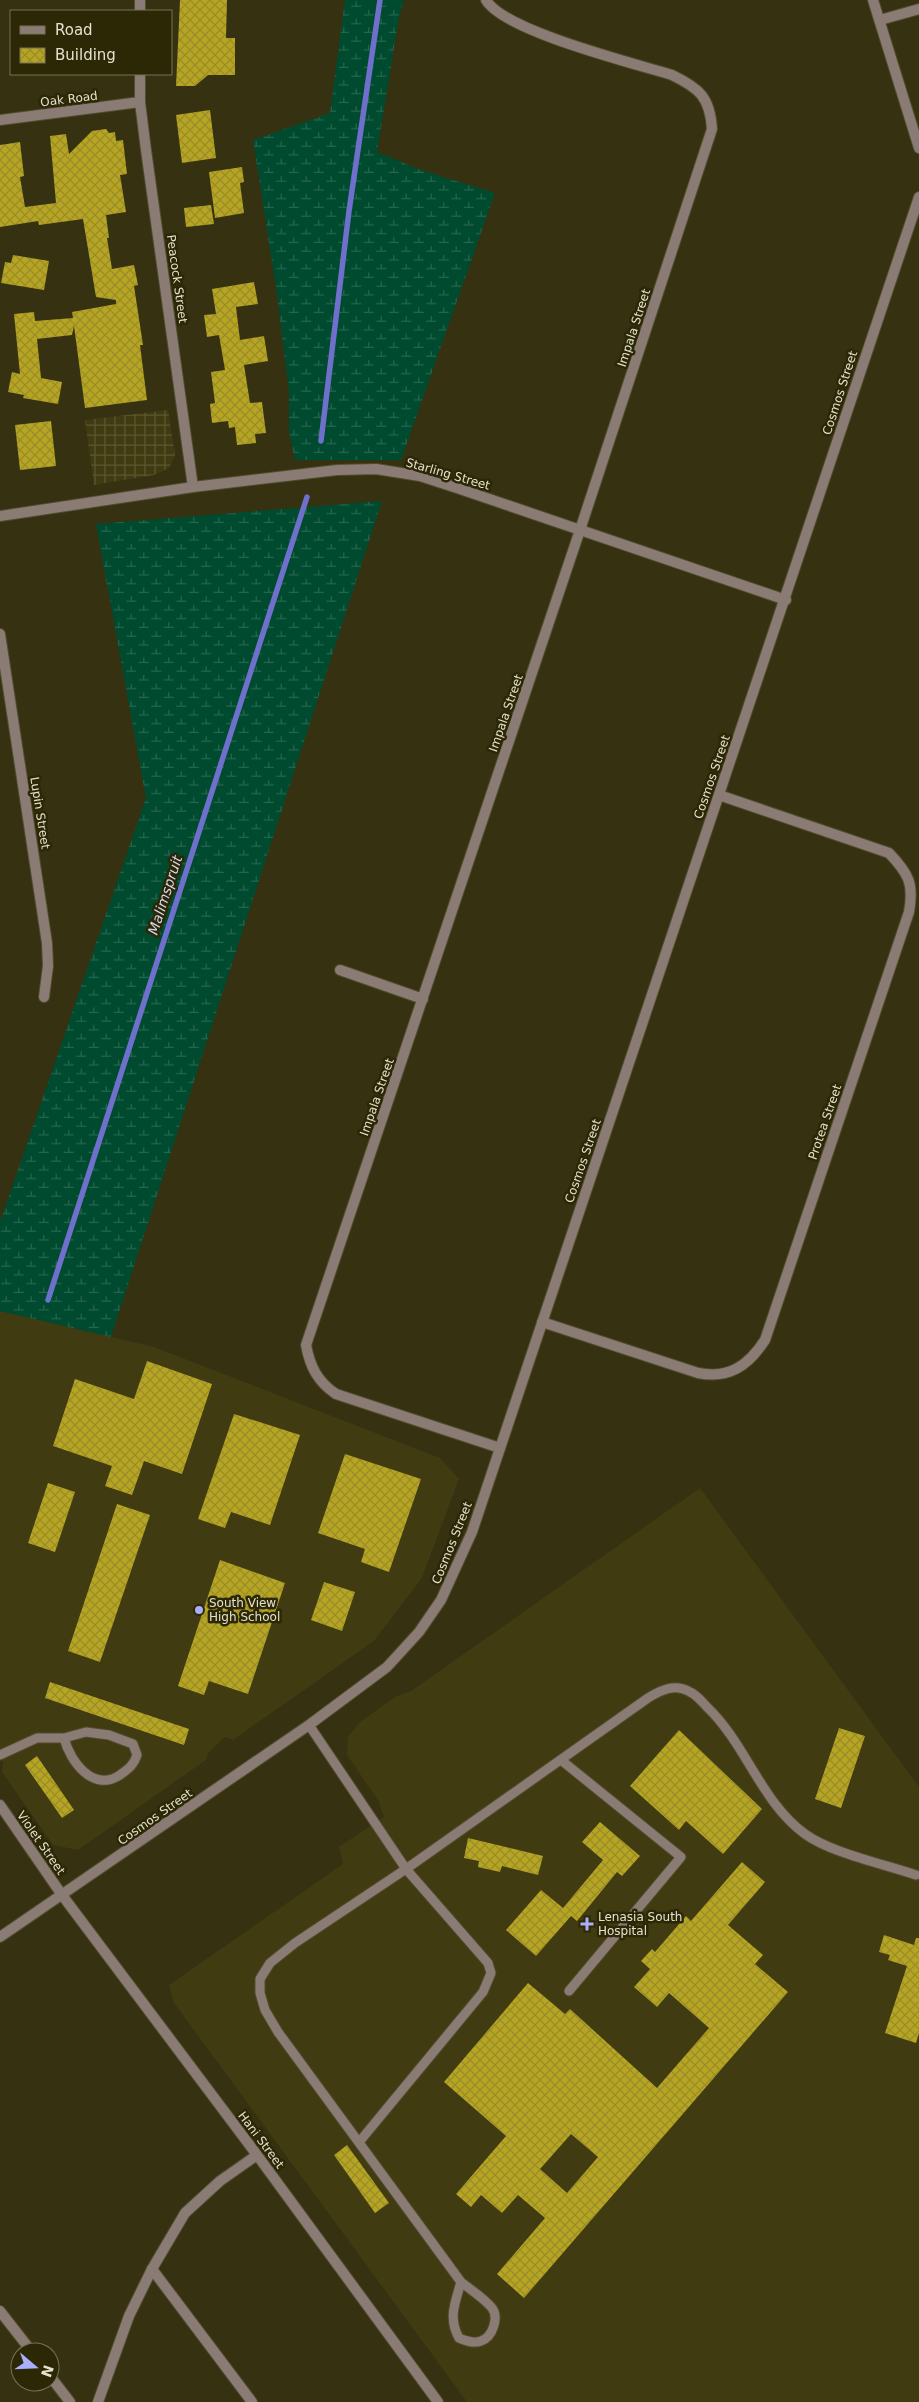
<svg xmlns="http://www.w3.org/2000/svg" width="919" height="2402" font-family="'DejaVu Sans',sans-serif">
<defs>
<pattern id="industrial-grid" width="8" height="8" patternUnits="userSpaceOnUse" patternTransform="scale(1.25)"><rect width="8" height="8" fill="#413b11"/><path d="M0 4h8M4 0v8" fill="none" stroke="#5c5733"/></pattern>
<pattern id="wetland-marsh" width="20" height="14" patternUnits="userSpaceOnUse" patternTransform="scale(1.25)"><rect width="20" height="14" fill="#004b30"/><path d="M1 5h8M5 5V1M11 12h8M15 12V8" fill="none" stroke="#25654d"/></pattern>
<pattern id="building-cross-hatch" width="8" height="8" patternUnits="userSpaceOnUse" patternTransform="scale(1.25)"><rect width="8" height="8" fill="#b6a522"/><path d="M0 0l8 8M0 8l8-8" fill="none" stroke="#9a8d29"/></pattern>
</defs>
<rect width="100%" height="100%" fill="#363110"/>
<!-- built -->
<g fill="#413b11">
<polygon points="0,1311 154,1347 440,1458 459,1479 422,1578 374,1641 233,1740 225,1737 208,1753 206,1760 78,1850 53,1845 2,1772 3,1762 0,1757"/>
<polygon points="700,1488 919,1787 919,2402 467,2402 174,2003 169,1985 343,1864 339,1847 384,1817 378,1800 347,1755 348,1737 360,1722 395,1697 411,1691"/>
</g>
<!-- industrial -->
<polygon fill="url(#industrial-grid)" points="168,410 175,455 169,468 154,475 94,485 85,420"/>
<!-- wetland -->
<g fill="url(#wetland-marsh)">
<polygon points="345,0 404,0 399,17 377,152 421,170 495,193 401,460 295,460 289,431 289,392 276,288 253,140 330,113"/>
<polygon points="382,501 111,1337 0,1311 0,1222 146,798 96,524"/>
</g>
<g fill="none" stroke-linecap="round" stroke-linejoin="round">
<!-- stream -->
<g stroke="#6f6fcc" stroke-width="5.5">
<polyline points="321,441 349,211 380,0"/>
<polyline points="48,1300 307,497"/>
</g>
</g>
<!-- building -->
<g fill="url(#building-cross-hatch)" fill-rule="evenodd">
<polygon points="180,0 227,0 226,38 235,38 235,75 208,75 195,86 176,86"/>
<polygon points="210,110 216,158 182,163 176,115"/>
<polygon points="106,129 109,133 115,132 116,141 123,140 127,174 120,175 126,212 106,215 109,238 107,238 112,269 134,265 138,285 134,286 143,345 140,345 147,400 85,408 74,326 72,335 37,339 41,378 62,382 58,404 23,398 24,395 8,392 12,372 20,374 14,314 34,312 35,321 73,318 72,312 116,304 116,300 96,297 83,219 39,225 38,221 0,227 0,145 20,142 24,176 20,177 25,207 56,203 50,136 66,134 69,154 92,131"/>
<polygon points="242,167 244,182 240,183 244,213 215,218 209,172"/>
<polygon points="211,205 214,224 186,227 184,208"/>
<polygon points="13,255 49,261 44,290 1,283 5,262 11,263"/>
<polygon points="254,282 258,304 236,307 240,340 264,336 268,361 244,365 250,403 262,402 266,433 255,434 256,443 237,445 235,427 229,428 228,421 212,423 210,404 215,403 211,372 225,370 219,335 207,337 204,315 216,314 212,289"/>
<polygon points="51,421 56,466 20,470 15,425"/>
<polygon points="147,1361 212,1384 182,1474 144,1461 132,1495 105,1486 112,1466 53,1446 75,1379 134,1399"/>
<polygon points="234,1414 300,1435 270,1525 231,1512 225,1528 198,1519"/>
<polygon points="345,1454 421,1479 389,1572 361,1562 365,1549 318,1533"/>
<polygon points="48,1483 75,1492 55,1552 28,1543"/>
<polygon points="117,1504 150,1515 100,1662 68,1651"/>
<polygon points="220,1560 285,1583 248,1694 209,1681 204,1695 178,1686"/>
<polygon points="324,1582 355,1592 342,1631 311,1620"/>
<polygon points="50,1682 189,1729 184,1745 45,1698"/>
<polygon points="839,1728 865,1736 841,1808 815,1799"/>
<polygon points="679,1730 762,1809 723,1854 686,1821 679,1830 630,1786"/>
<polygon points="37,1756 74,1810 62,1818 25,1765"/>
<polygon points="600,1822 640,1856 622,1876 617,1872 577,1921 571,1916 536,1956 506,1930 541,1890 563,1908 603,1860 582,1842"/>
<polygon points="468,1838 543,1856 538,1875 502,1866 500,1872 478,1867 479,1861 464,1858"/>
<path d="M742,1862L765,1882L728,1925L763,1955L755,1964L788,1992L524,2298L497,2274L545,2218L518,2195L502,2213L481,2195L471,2207L456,2194L506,2136L444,2082L528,1983L565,2014L570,2009L657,2088L709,2028L669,1993L657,2007L634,1987L650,1969L641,1961L652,1949L655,1952L686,1916L691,1921ZM571,2134L598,2157L567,2193L540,2169Z"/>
<polygon points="884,1935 914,1945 916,1938 919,1938 919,2033 916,2043 885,2033 907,1966 888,1960 890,1955 879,1952"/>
<polygon points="347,2145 389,2203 375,2213 334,2155"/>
</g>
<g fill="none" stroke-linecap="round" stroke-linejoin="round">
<defs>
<g id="lane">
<polyline points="309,1725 406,1869 488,1963 491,1973 483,1992 360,2141"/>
<path d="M0,1755L37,1738H64L86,1732L109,1735L133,1744L137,1755C134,1765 128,1769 120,1775C93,1793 70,1761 64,1738"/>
<polyline points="561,1760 681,1857 569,1991"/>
<path d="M461,2282C455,2303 448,2318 459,2338C466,2341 474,2344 481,2341C493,2337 499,2317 492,2308C484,2298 471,2290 461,2282L278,2032L265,2010L260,1993V1979L270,1963L295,1943L406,1869L648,1698C661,1690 675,1683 690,1692C697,1695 702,1702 707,1707C746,1744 761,1802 805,1834C831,1853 884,1864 916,1875"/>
</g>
<g id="street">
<polyline points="140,0 140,11"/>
<path d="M486,0C504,31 633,63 672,75C699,88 710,97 712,129L580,530L306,1345C310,1367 318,1382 336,1394L500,1448"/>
<polyline points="873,0 919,148"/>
<polyline points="880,20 919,9"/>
<polyline points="140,74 140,102 146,150 193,487"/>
<polyline points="0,120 140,102"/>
<polyline points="0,516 193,487 337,470 376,469 420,476 457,488 786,600"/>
<polyline points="0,634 47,943 48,966 44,997"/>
<polyline points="340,970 423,999"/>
<path d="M542,1322L698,1373C729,1379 748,1366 765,1340L909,912C914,884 909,874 889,853L719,795"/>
<polyline points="0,1805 62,1895 257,2155 438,2402"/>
<polyline points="0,1937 309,1725 387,1667 419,1632 441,1600 472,1532 919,197"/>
<polyline points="152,2269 252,2402"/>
<polyline points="0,2311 32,2352"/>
<polyline points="50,2376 70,2402"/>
<polyline points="98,2402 129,2316 152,2269 185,2213 220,2181 257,2155"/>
</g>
</defs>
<!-- lane casing -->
<use href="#lane" stroke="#524d2f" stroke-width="11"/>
<!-- street casing -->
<use href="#street" stroke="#524d2f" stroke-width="12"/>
<!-- lane -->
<use href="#lane" stroke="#8b7b75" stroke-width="9"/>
<!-- street -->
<use href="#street" stroke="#8b7b75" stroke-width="10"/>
</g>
<!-- markers -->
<g fill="#abaffb" stroke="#2c2705" stroke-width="2">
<circle cx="199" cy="1610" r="5"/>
<path d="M584.5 1916.5h5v5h5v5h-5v5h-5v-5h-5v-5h5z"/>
</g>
<g text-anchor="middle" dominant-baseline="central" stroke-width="5" stroke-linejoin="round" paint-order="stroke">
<!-- street labels -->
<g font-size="12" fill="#e4e2cf" stroke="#2c2705">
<text transform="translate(69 99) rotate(-7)">Oak Road</text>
<text transform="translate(177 279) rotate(82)">Peacock Street</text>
<text transform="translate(634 328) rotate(-72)">Impala Street</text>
<text transform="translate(840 393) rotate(-72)">Cosmos Street</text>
<text transform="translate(448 474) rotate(16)">Starling Street</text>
<text transform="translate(506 713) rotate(-71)">Impala Street</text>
<text transform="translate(712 777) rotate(-71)">Cosmos Street</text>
<text transform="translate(40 813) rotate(81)">Lupin Street</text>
<text transform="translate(377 1097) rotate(-71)">Impala Street</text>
<text transform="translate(825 1122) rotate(-71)">Protea Street</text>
<text transform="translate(583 1161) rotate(-71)">Cosmos Street</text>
<text transform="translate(452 1543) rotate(-68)">Cosmos Street</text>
<text transform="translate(155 1817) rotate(-35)">Cosmos Street</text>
<text transform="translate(41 1843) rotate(55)">Violet Street</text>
<text transform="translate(261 2140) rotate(53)">Hani Street</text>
</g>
<!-- poi labels -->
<g font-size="12" fill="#e4e2cf" stroke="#2c2705" text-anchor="start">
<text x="209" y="1603">South View<tspan x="209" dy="14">High School</tspan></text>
<text x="598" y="1917">Lenasia South<tspan x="598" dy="14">Hospital</tspan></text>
</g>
<!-- water labels -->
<g font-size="14" font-style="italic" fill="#d4d6ef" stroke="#2c2705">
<text transform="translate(165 895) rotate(-72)">Malimspruit</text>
</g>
</g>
<!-- legend -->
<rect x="10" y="10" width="162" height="65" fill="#2c2705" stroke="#767256"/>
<rect x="20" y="26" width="25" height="8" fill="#8b7b75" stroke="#767256"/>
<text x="55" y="35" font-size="15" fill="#e4e2cf">Road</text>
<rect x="20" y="48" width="25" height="15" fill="url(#building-cross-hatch)" stroke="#767256"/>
<text x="55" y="60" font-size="15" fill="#e4e2cf">Building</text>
<!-- north arrow -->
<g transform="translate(35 2367) rotate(109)"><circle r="24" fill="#2c2705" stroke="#767256"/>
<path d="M0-4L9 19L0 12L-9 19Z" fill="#abaffb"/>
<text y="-8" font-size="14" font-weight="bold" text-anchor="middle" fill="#e4e2cf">N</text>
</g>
</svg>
